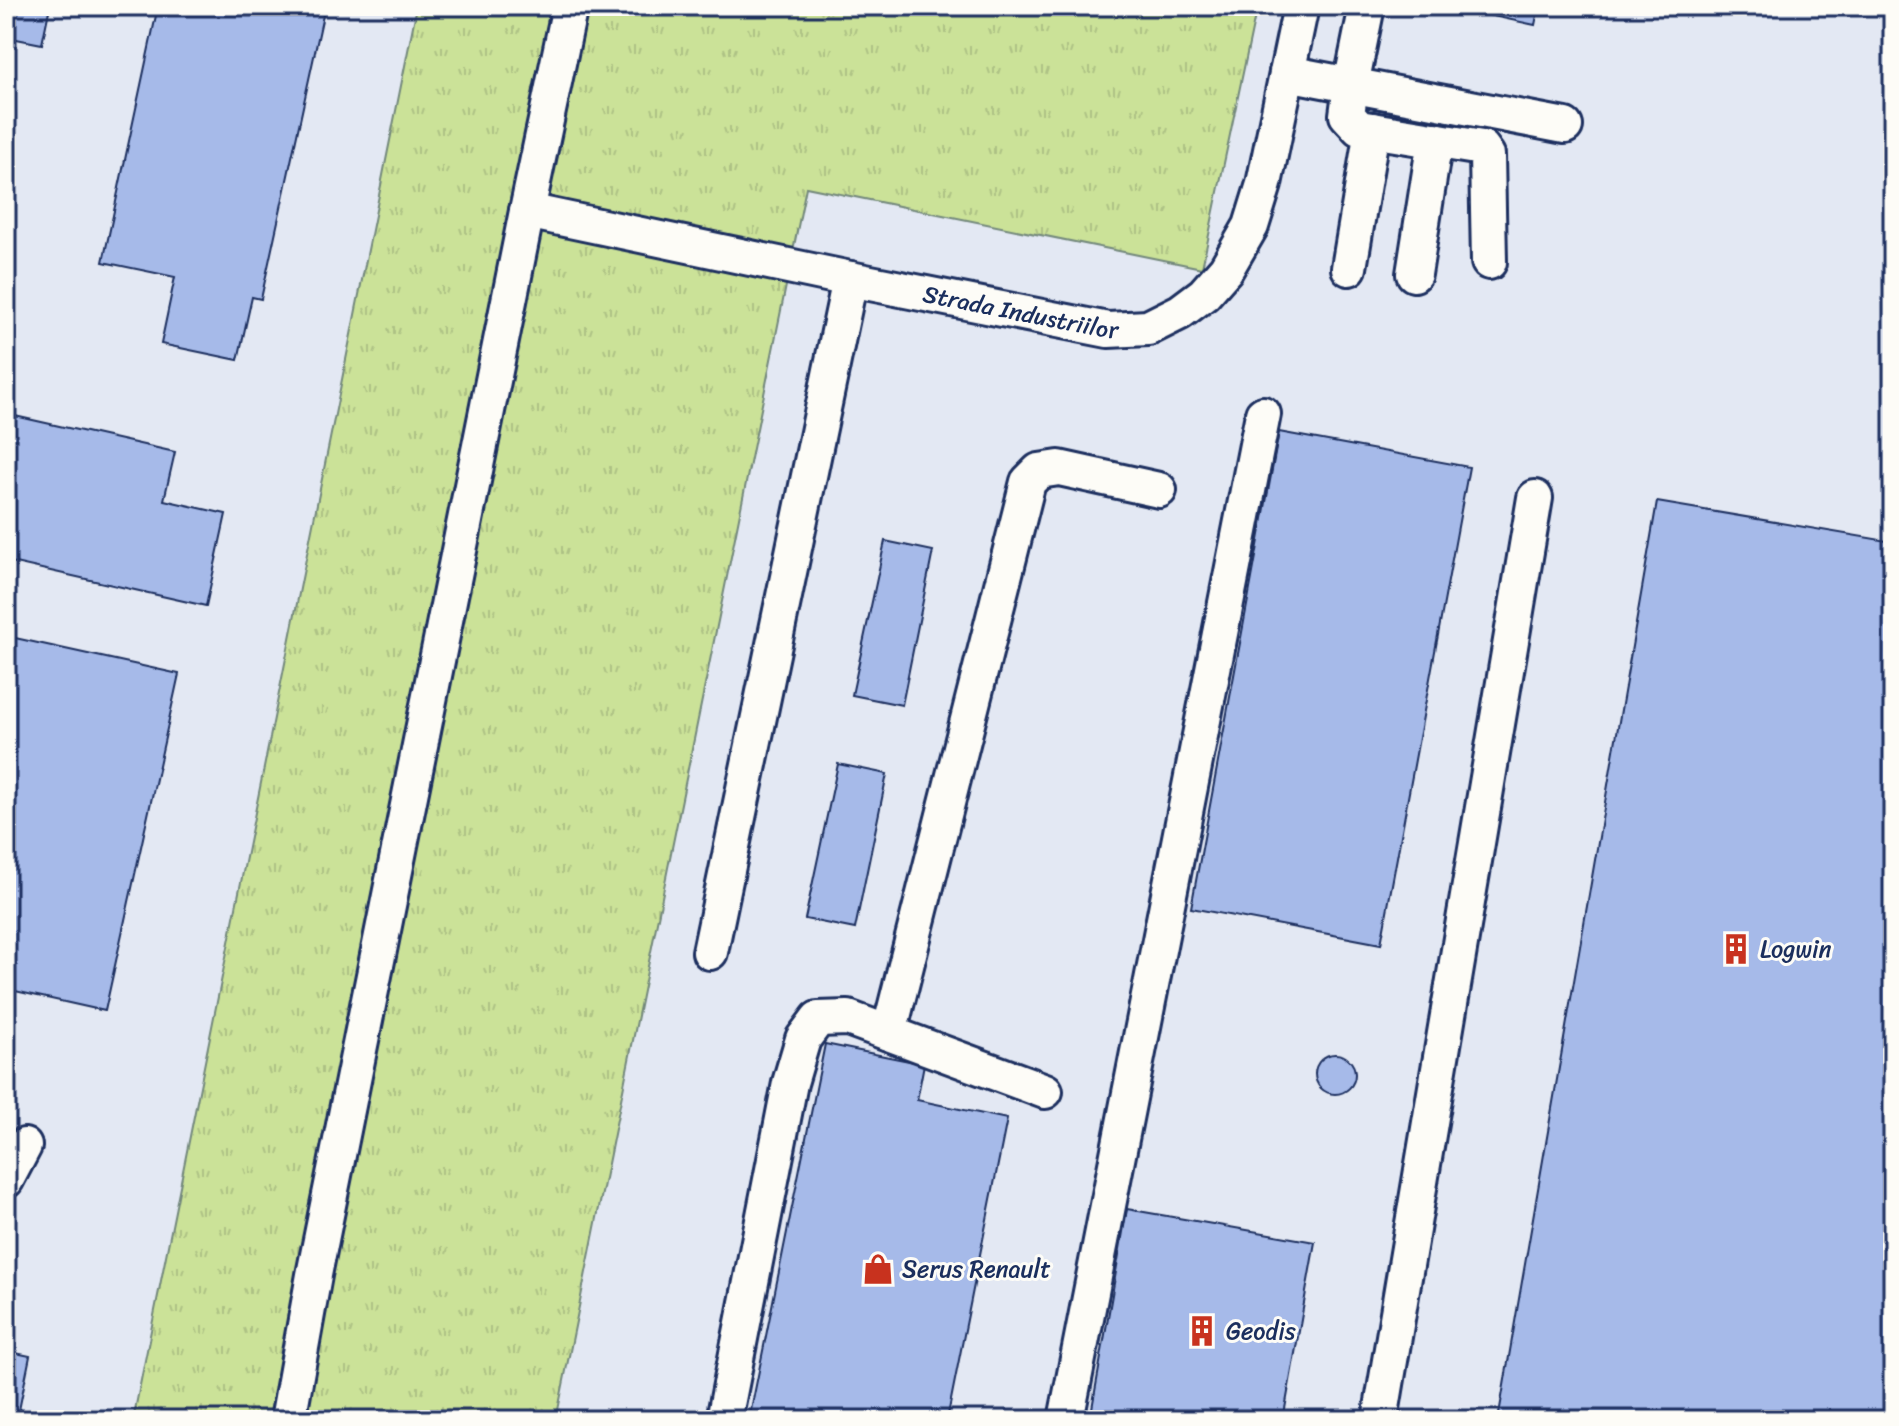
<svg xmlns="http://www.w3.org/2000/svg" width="1899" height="1426" font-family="Sriracha,sans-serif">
<defs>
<pattern id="grass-tufts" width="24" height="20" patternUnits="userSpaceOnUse" patternTransform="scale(2)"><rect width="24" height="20" fill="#cbe298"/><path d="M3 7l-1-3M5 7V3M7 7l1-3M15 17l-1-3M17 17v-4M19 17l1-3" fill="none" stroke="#aec285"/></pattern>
</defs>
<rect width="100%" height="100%" fill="#fdfcf7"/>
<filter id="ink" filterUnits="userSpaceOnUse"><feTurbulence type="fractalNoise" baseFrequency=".0125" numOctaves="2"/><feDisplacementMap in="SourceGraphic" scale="16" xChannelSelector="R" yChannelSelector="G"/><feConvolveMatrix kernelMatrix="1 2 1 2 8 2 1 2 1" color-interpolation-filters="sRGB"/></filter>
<g filter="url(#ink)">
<!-- built -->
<polygon fill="#e3e8f3" points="6,6 417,6 398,102 1202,267 1257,6 1893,6 1893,1420 6,1420"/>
<!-- grass -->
<polygon fill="url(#grass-tufts)" stroke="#73887b" stroke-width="2" points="417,6 1257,6 1202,268 806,187 556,1420 133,1420"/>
<!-- building -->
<g fill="#a6bae9" stroke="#1b2f5e" stroke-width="2">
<polygon points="6,6 50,6 42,44 6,37"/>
<polygon points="158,6 325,6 261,299 252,297 238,360 161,344 175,277 103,262"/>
<polygon points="1446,6 1539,6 1535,25"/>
<polygon points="6,414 175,452 164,500 226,514 206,606 6,561"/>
<polygon points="1279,432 1469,467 1381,944 1191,908"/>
<polygon points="1657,502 1893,542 1893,1356 1882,1420 1498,1420"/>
<polygon points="885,541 933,551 902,705 852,695"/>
<polygon points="6,636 179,674 105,1011 6,989"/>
<polygon points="838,764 887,774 855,929 805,919"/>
<polygon points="825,1044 924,1064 917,1100 1007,1119 947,1420 749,1420"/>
<circle cx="1335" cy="1074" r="20"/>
<polygon points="1127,1209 1315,1242 1283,1420 1090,1420"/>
<polygon points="6,1351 30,1356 17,1420 6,1420"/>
</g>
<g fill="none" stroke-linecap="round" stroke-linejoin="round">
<defs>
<g id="minor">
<polyline points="1367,6 1351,85 1347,115 1359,128 1482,148 1487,155 1489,262"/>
<polyline points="1287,73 1565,126"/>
<path id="s1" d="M527,211L850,279L1108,330L1148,328L1180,312L1204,294L1226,269L1251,226L1264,184L1301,6"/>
<polyline points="1349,268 1372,130"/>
<polyline points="1414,274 1435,140"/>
<polyline points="710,952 850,279"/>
<polyline points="889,1033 1028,482 1039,471 1059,468 1159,490"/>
<polyline points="6,1180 24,1146"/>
<polyline points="288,1420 314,1275 527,211 570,6"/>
<polyline points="724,1420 790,1083 803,1039 818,1019 848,1018 1045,1091"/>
<polyline points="1066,1420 1263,414"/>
<polyline points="1380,1420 1535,498"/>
</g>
</defs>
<!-- minor casing -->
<use href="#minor" stroke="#1b2f5e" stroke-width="40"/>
<!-- minor -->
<use href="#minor" stroke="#fdfcf7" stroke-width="34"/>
</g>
</g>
<!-- icons -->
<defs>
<symbol id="building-bare" viewBox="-9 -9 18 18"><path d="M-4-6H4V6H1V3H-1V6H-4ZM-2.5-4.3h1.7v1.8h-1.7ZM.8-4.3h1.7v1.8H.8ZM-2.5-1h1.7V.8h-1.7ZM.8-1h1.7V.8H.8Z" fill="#c8321e" stroke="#fdfcf7" stroke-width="2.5" paint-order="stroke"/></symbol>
<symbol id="shop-bare" viewBox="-9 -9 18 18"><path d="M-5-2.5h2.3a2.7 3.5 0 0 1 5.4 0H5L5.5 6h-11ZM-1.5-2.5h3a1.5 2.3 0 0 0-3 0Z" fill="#c8321e" stroke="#fdfcf7" stroke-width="2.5" paint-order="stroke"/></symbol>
</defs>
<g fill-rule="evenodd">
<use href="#building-bare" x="1714" y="927" width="44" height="44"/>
<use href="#shop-bare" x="856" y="1247" width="44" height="44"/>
<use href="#building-bare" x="1180" y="1309" width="44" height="44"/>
</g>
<g text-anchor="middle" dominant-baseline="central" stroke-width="6" stroke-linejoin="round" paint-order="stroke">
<!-- street labels -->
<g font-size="24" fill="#1b2f5e" stroke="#fdfcf7">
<text stroke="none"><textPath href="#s1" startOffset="504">Strada Industriilor</textPath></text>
</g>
<!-- poi labels -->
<g font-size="24" fill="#1b2f5e" stroke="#fdfcf7" text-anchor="start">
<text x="1760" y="949">Logwin</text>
<text x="902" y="1269">Serus Renault</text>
<text x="1226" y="1331">Geodis</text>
</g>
</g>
<!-- margin -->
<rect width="1899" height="1426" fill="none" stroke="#fdfcf7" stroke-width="32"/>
<rect x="16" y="16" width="1867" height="1394" fill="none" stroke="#1b2f5e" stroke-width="3" filter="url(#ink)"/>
</svg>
